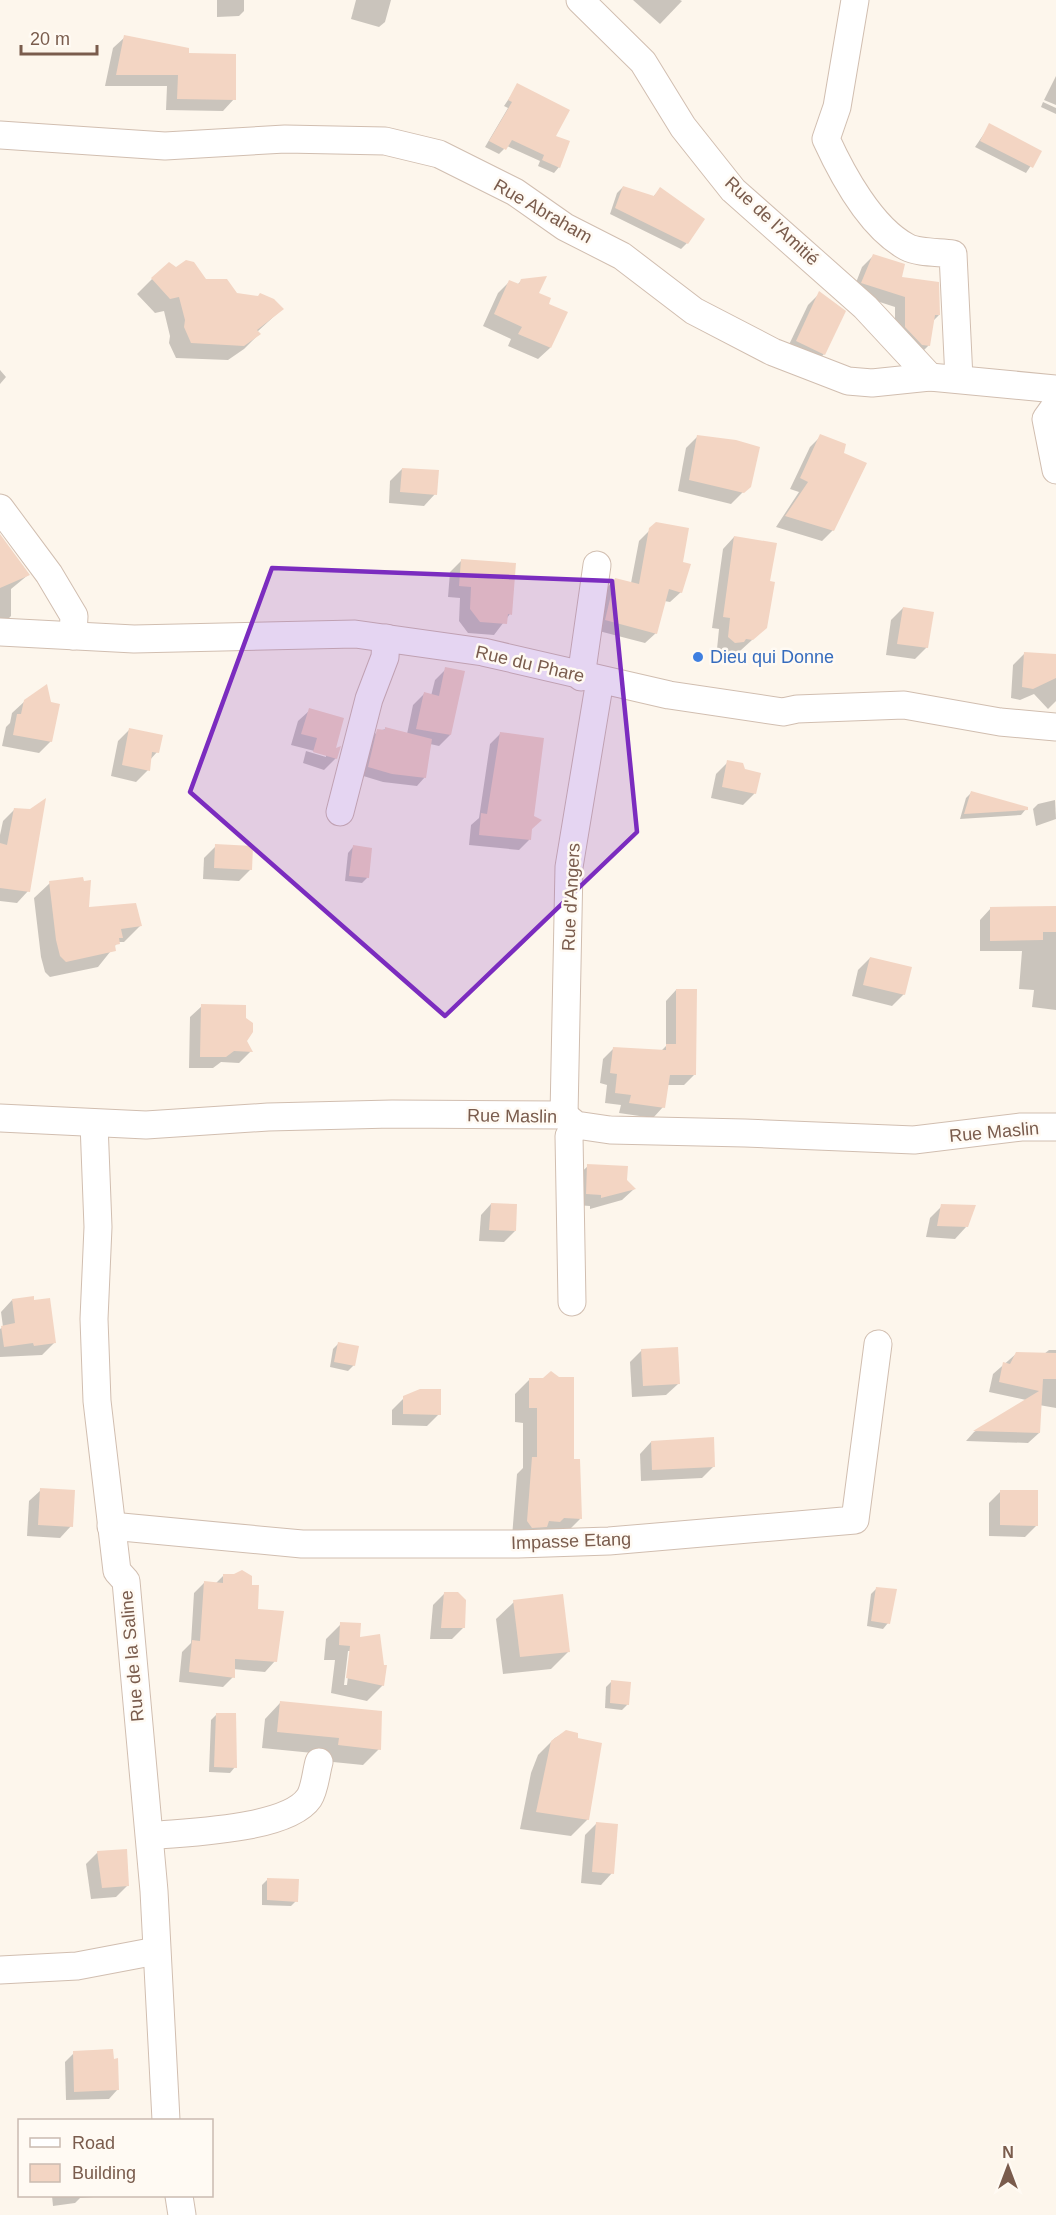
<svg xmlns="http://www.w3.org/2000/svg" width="1056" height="2215" font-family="Arial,sans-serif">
<rect width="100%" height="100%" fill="#fdf6ec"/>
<!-- shadow -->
<g fill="#0003" fill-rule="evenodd">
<polygon points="217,0 244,0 244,11 239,16 217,17"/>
<polygon points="356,0 391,0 385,22 379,27 351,19"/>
<polygon points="633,0 680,0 682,1 660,24"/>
<polygon points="125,37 187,54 234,99 223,111 166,110 167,86 105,86 113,48"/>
<polygon points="1056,76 1056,105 1044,100"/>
<polygon points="518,85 553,137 559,167 554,173 538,166 540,161 507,146 499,154 485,147 508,108 504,106"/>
<polygon points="1043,102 1056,108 1056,114 1041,107"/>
<polygon points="990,125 1040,152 1026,173 975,147"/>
<polygon points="623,187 653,197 660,189 687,243 681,249 610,214 617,193"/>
<polygon points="873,256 939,315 933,321 929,345 918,356 895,338 895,307 852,293 862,267"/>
<polygon points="152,279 236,294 282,309 257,332 259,334 244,349 228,360 176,358 169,343 170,336 164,311 155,313 137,294"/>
<polygon points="522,280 547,304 550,348 538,359 508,346 511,339 483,326 498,293 510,281 517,285"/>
<polygon points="820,293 824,354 812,366 785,353 808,305"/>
<polygon points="0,370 6,377 0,384"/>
<polygon points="698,436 749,486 731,504 678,491 686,448"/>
<polygon points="821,436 843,454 833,530 822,541 776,527 799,492 790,489 810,447"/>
<polygon points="402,469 435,494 424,506 389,503 390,481"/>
<polygon points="657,523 681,564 681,592 670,602 664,601 656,633 645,643 595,630 605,590 615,579 631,583 639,541"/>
<polygon points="0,537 28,575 11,589 11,616 0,627"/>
<polygon points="734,537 768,583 765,628 740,651 723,654 717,649 719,629 712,628 723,549"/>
<polygon points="462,560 510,614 494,635 468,633 459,621 460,598 448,597 450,572"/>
<polygon points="903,608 927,647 915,659 886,655 891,620"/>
<polygon points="1025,653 1056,656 1056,701 1048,709 1034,694 1020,700 1011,698 1013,665"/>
<polygon points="446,669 450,735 439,746 430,744 425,777 417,786 383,782 360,775 370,739 378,731 386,729 407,734 413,705 424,694 431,696 435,680"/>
<polygon points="25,701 51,741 39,753 2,746 6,727 10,723 12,713"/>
<polygon points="310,710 336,758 324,770 303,763 306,751 326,757 326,754 291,745 298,721"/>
<polygon points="130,729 157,752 149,761 148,770 136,782 111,776 118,741"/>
<polygon points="500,734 530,830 529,840 519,850 469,845 471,825 479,818 490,744"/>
<polygon points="728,762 755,793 743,805 711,798 716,774"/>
<polygon points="971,793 1026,809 1021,815 960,819 966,798"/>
<polygon points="1055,800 1056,819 1036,826 1033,809 1038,804"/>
<polygon points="14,810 28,891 17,903 0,901 0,835 3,821"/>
<polygon points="216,846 251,869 239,881 203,879 204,858"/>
<polygon points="353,847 367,878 362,883 345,881 348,853"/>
<polygon points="50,883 88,908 140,926 124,942 118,942 98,967 50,977 45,972 41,957 34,898"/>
<polygon points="991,908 1056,908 1056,1010 1032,1007 1034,990 1019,989 1022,951 980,951 980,920"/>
<polygon points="870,958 904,994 892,1006 852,996 858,970"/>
<polygon points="676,990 694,1075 684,1085 667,1085 663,1107 653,1118 619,1113 621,1105 605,1103 607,1085 600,1083 603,1059 614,1048 661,1051 666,1046 666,1001"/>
<polygon points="202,1006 245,1041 251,1051 239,1063 221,1062 213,1068 189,1068 190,1017"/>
<polygon points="588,1166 626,1181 634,1189 622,1200 590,1209 590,1206 575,1205 576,1177"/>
<polygon points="491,1204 515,1231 504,1242 479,1241 481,1215"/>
<polygon points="942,1206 966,1227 955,1239 926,1237 930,1218"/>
<polygon points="12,1300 54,1343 42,1355 0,1357 0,1329 3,1327 1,1312"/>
<polygon points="339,1343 354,1365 348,1371 330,1367 333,1349"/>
<polygon points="642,1350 678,1384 666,1395 632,1397 630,1362"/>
<polygon points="1049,1350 1056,1350 1056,1408 1039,1405 1039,1433 1028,1443 966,1441 974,1432 1026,1400 989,1392 993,1374 1017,1353 1044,1354"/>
<polygon points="530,1379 580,1519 565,1534 512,1537 517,1474 523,1468 523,1423 515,1422 515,1394"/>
<polygon points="404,1398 439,1414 427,1426 392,1425 392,1410"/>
<polygon points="651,1442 714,1466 702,1478 641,1481 640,1454"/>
<polygon points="41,1490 71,1526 60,1538 27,1536 29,1501"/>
<polygon points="1001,1491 1037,1525 1025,1537 989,1536 989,1503"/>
<polygon points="224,1575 235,1575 256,1610 275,1661 265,1672 233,1669 233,1677 223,1687 179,1682 182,1652 191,1643 194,1593 204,1583 215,1584"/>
<polygon points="877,1588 888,1623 883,1629 867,1626 871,1594"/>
<polygon points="445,1593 464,1627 452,1639 430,1639 433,1605"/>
<polygon points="514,1602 569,1651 551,1669 503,1674 496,1619"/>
<path d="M341,1624L358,1639L383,1685L367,1701L331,1693L335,1660H324L326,1639ZM348,1651H351L347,1685H344Z"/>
<polygon points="612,1681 628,1704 622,1710 605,1708 606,1687"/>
<polygon points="281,1702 379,1749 363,1765 323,1761 323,1754 262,1748 265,1719"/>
<polygon points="217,1714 235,1767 230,1773 209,1772 211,1720"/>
<polygon points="566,1732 588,1819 571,1836 520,1829 531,1773 538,1755 555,1738"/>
<polygon points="597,1823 612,1873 601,1885 581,1883 585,1835"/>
<polygon points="98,1852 128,1885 116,1897 91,1899 86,1864"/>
<polygon points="268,1879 296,1901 291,1906 262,1905 262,1885"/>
<polygon points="74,2053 113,2061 118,2089 109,2099 66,2100 65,2062"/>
<polygon points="52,2196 108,2196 80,2198 75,2203 53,2206"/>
</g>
<!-- building -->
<g fill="#f3d5c3">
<polygon points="124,35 189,48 189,53 236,54 236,100 177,99 178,75 116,75"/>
<polygon points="517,83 570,110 556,136 570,141 560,168 542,160 544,155 512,140 506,150 489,141 512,102 508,100"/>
<polygon points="989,123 1042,151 1033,168 980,141"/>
<polygon points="623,186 654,196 660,187 705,219 688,244 615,208"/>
<polygon points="873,254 905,264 902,277 939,282 940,315 935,315 930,346 922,345 905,327 905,297 861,283"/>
<polygon points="186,260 194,262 206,279 227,279 237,293 258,296 260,293 274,299 284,309 257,330 261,334 244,346 191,343 184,327 185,320 179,297 170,299 151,278 169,262 176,267"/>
<polygon points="547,276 539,293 551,298 549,304 568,312 551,348 518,334 522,327 494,314 509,280 519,284 521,279"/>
<polygon points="819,291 846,311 825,355 796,341"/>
<polygon points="820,434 846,444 844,453 867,463 834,531 785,516 808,482 800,478"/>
<polygon points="697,435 736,440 760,447 751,487 744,493 689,480"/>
<polygon points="402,468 439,470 437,495 400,492"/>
<polygon points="656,522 689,528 683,562 691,564 682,593 669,589 657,634 605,620 615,578 639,584 649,528"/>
<polygon points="0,534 30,575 0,588"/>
<polygon points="734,536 777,543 770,581 775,582 767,628 753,640 746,639 744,642 735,643 728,637 730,618 723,617"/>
<polygon points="461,559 516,563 512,615 508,614 507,624 480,622 470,609 471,587 459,586"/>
<polygon points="903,607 934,612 928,648 897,644"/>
<polygon points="1024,652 1056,654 1056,678 1033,689 1022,687"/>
<polygon points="445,667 465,671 451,735 416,729 424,692 439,696"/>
<polygon points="47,684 51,702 60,704 52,742 13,735 17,714 21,714 24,700"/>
<polygon points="309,708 344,718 336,748 341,746 337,759 313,752 317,738 301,734"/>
<polygon points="385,727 432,739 426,778 392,774 368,767 377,729 385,730"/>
<polygon points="129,728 163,735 159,753 152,752 150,771 122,765"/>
<polygon points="500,732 544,738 534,816 542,820 532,829 531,840 479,835 481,813 487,814"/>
<polygon points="727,760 743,763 745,769 761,773 756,794 722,787"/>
<polygon points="971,791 1028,807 1028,810 964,814"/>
<polygon points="46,798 30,892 0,888 0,843 7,845 14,808 30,809"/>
<polygon points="215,844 253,846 252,870 214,868"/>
<polygon points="353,845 372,848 369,878 349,876"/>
<polygon points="83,877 84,881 91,880 89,907 136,903 142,926 121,929 123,938 119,938 120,944 115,945 116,951 66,962 60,956 56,940 49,881"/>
<polygon points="1056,906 1056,932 1043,932 1043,940 990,941 990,907"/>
<polygon points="870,957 912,967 905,995 863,985"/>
<polygon points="676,989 697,989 696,1075 670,1075 665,1108 629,1103 631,1095 615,1093 617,1074 610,1073 613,1047 666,1050 666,1044 676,1044"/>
<polygon points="201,1004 246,1005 246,1018 253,1023 253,1032 247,1041 253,1052 234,1051 226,1057 200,1057"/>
<polygon points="587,1164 628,1166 627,1180 636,1189 601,1198 601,1195 586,1194"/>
<polygon points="491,1203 517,1204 516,1231 489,1230"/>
<polygon points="941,1204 976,1205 968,1227 937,1226"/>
<polygon points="34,1296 34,1300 50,1298 56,1343 34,1346 33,1343 4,1347 1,1326 15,1323 12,1299"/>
<polygon points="338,1342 359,1346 355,1366 334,1362"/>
<polygon points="678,1347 680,1384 643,1386 641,1349"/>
<polygon points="1016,1352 1056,1353 1056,1379 1043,1379 1040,1433 973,1431 1039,1391 999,1382 1003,1362 1010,1364"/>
<polygon points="551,1371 559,1377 574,1377 574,1459 580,1459 582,1519 564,1518 560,1522 549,1521 547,1527 532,1528 527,1521 532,1457 537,1457 537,1408 529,1408 529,1378 543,1378"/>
<polygon points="420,1389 441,1389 441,1415 403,1414 403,1396"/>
<polygon points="714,1437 715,1467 652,1470 651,1441"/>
<polygon points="40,1488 75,1490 73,1527 38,1525"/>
<polygon points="1000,1490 1038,1490 1038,1526 1000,1525"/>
<polygon points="242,1570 252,1576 252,1585 259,1585 258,1609 284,1611 277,1662 235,1659 235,1678 189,1672 192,1640 200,1641 204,1581 223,1583 223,1574 234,1574"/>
<polygon points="876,1587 897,1589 890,1624 871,1621"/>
<polygon points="444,1592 458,1592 466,1600 465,1628 441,1628"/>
<polygon points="563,1594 570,1652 520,1657 513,1600"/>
<polygon points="340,1622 361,1623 360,1637 380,1634 384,1665 387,1665 384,1686 346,1678 350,1646 339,1645"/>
<polygon points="611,1680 631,1682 629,1705 610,1703"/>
<polygon points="280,1701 382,1711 381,1750 338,1745 339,1738 277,1732"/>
<polygon points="216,1713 236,1713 237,1768 214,1767"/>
<polygon points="566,1730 578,1733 578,1738 602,1743 589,1820 536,1812 551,1741"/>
<polygon points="596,1822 618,1824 614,1874 592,1872"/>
<polygon points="127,1849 129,1886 102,1888 97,1851"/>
<polygon points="267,1878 299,1879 298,1902 267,1900"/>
<polygon points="113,2049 114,2059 118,2058 119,2090 74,2092 73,2051"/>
</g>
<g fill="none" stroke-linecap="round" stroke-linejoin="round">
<defs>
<g id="minor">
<polyline points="580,0 643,62 683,127 733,190 865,307 930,377"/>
<path d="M855,0L837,107L826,139C842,174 871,228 907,247C918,253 940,252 953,254L959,379"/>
<polyline points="0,135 165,146 285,139 385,141 439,154 515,192 565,227 622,256 694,311 773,352 848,381 872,383 930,377 1056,389"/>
<polyline points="1056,405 1046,419 1056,470"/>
<polyline points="0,508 49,574 74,616 73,636"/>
<polyline points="0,632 134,639 355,634 483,652 669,695 783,712 797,709 904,705 1000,722 1056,727"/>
<polyline points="581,677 597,565"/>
<polyline points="340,812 369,699 385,657 386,638"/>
<polyline points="564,1115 569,867 600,680"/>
<polyline points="0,1118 146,1125 268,1117 392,1114 564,1115 576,1125 610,1130 745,1133 914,1140 1021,1127 1056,1127"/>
<polyline points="94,1123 98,1227 94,1319 97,1401 117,1571 126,1581 154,1891 166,2120"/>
<polyline points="572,1302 569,1136 576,1125"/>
<polyline points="111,1526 302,1544 518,1544 609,1541 855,1520 878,1344"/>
<path d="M150,1836C186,1832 287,1830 309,1798C315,1789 316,1772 319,1762"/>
<polyline points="0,1970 77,1966 156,1951"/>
<polyline points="179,2196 182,2215"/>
</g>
</defs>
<!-- minor casing -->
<use href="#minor" stroke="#d1beb0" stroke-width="29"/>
<!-- minor -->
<use href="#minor" stroke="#fff" stroke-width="27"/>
</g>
<!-- marked area -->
<path fill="#7b2cbf" fill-opacity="0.2" stroke="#7b2cbf" stroke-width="4.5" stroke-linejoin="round" d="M272,568L612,581L637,832L445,1016L190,792Z"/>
<!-- markers -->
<circle fill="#3f7fe0" stroke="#fffaf3" stroke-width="2" cx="698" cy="657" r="6"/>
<g text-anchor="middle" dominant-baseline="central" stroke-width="5" stroke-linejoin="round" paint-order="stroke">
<!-- street labels -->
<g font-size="18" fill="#7a5c4d" stroke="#fffaf3">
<text transform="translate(543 211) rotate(30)">Rue Abraham</text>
<text transform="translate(772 221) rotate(43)">Rue de l'Amitié</text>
<text transform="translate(530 664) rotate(13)">Rue du Phare</text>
<text transform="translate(571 897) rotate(-87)">Rue d'Angers</text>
<text transform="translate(512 1116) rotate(1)">Rue Maslin</text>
<text transform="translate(994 1132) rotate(-5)">Rue Maslin</text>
<text transform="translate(571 1541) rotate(-2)">Impasse Etang</text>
<text transform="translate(132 1656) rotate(-95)">Rue de la Saline</text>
</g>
<!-- shop labels -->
<g font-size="18" fill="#366cbe" stroke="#fffaf3" text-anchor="start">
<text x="710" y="657">Dieu qui Donne</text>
</g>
</g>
<!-- legend -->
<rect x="18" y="2119" width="195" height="78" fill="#fffaf3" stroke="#cabbb1" stroke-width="1.5"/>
<rect x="30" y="2138" width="30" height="9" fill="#ffffff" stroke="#cabbb1" stroke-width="1.5"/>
<text x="72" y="2149" font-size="18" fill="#7a5c4d">Road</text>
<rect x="30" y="2164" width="30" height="18" fill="#f3d5c3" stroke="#cabbb1" stroke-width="1.5"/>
<text x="72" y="2179" font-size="18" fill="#7a5c4d">Building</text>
<!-- north arrow -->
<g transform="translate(1008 2167)" stroke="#fffaf3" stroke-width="4.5" paint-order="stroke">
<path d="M0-4.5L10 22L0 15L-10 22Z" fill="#7a5c4d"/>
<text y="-9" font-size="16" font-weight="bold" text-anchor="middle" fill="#7a5c4d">N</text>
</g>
<!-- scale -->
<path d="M21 45v9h76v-9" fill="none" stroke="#7a5c4d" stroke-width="3"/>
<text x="30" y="45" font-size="18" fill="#7a5c4d" stroke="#fffaf3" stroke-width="4.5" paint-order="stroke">20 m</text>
</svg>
